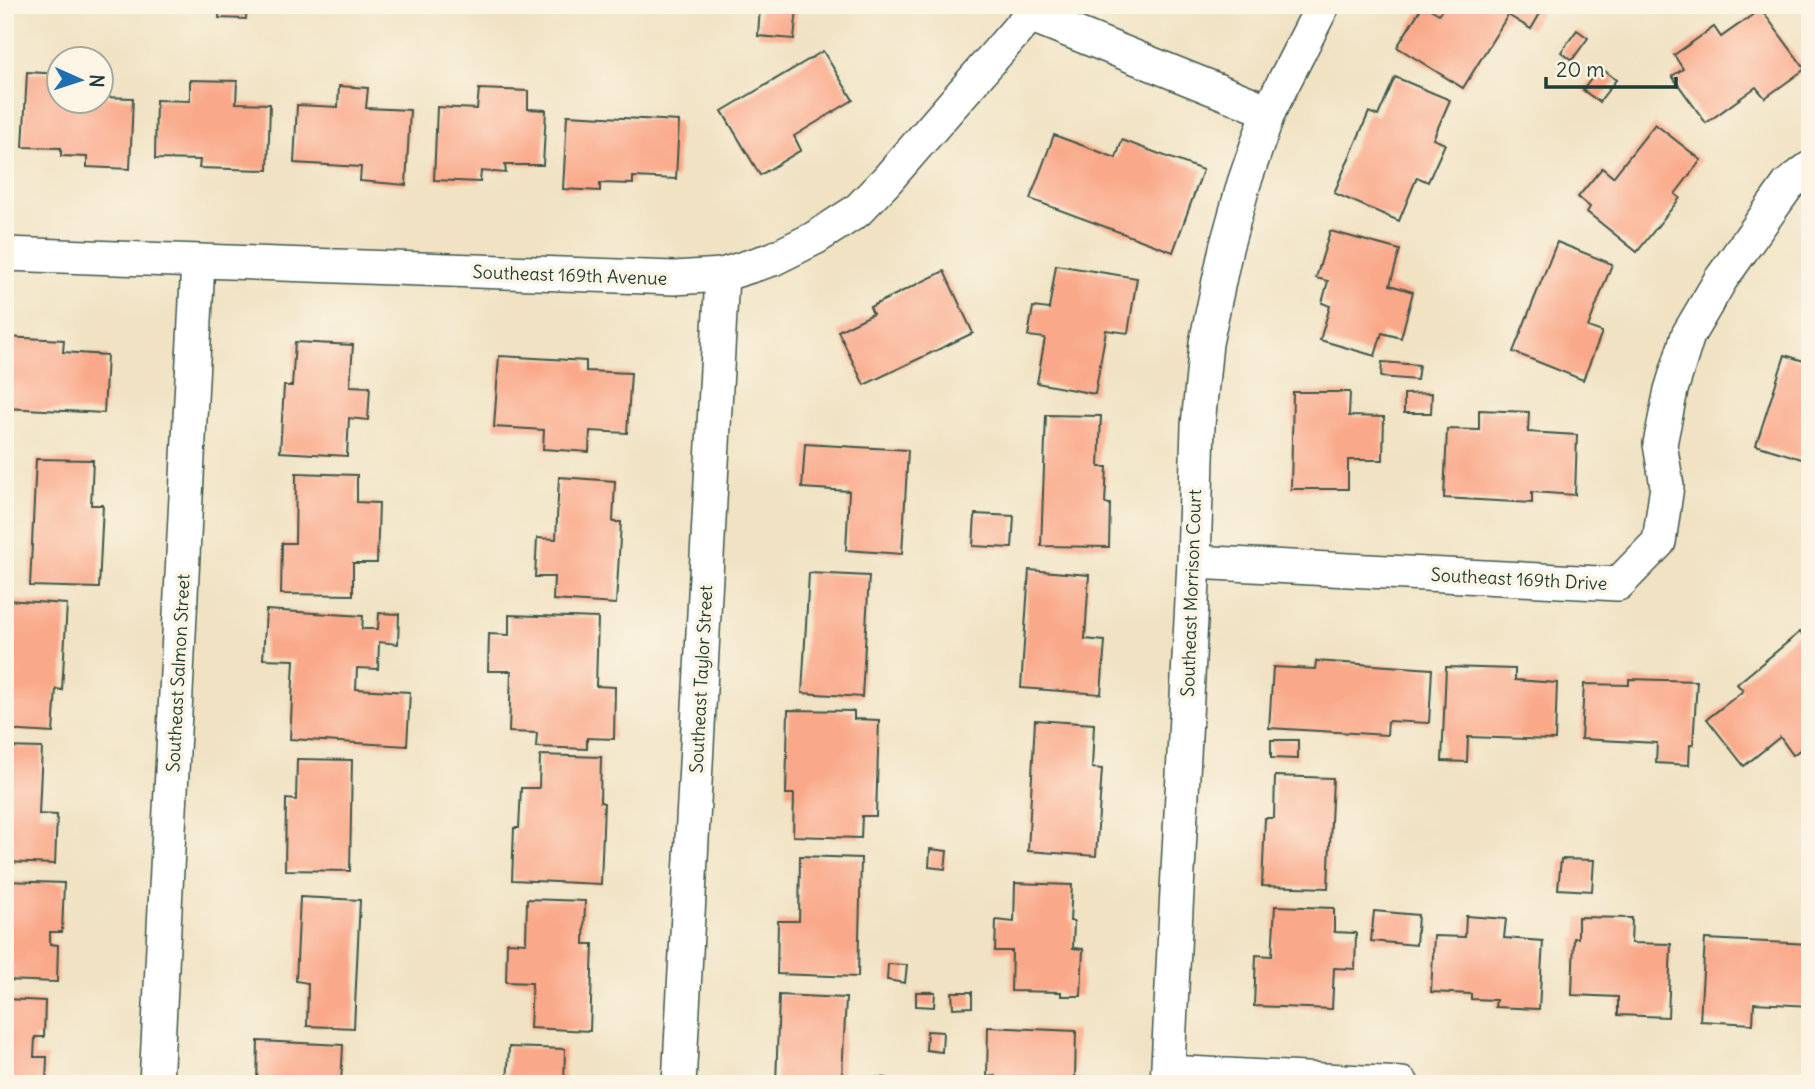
<svg xmlns="http://www.w3.org/2000/svg" width="1815" height="1089" font-family="Delius,sans-serif">
<rect width="100%" height="100%" fill="#fcf5e5"/>
<filter id="ink" filterUnits="userSpaceOnUse"><feTurbulence type="fractalNoise" baseFrequency=".0143" numOctaves="2"/><feDisplacementMap in="SourceGraphic" scale="14" xChannelSelector="R" yChannelSelector="G"/><feConvolveMatrix kernelMatrix="1 2 1 2 8 2 1 2 1" color-interpolation-filters="sRGB"/></filter>
<filter id="wash" filterUnits="userSpaceOnUse"><feTurbulence type="fractalNoise" baseFrequency=".00686" numOctaves="4" result="noise"/><feDisplacementMap in="SourceGraphic" scale="28" xChannelSelector="R" yChannelSelector="G"/><feGaussianBlur stdDeviation="1.57" result="paint"/><feColorMatrix in="noise" values="0 0 0 0 0 0 0 0 0 0 0 0 0 0 0 0 0 1.4 0 .05"/><feComposite in="paint" operator="in"/></filter>
<g filter="url(#wash)">
<rect width="100%" height="100%" fill="#f0e2c3"/>
<g id="blocks">
<!-- building -->
<g fill="#f9a889">
<polygon points="220,5 247,5 246,19 219,18"/>
<polygon points="1423,5 1439,14 1445,5 1545,5 1531,29 1508,15 1463,88 1397,47"/>
<polygon points="760,6 797,8 794,39 758,36"/>
<polygon points="1761,9 1805,69 1765,98 1756,87 1706,123 1672,76 1683,69 1674,55 1714,27 1721,37"/>
<polygon points="1577,30 1588,38 1572,60 1561,52"/>
<polygon points="823,51 853,100 794,136 801,150 760,175 722,111"/>
<polygon points="1600,67 1616,80 1599,102 1583,90"/>
<polygon points="27,72 60,74 60,102 102,102 102,97 133,98 130,169 87,167 87,157 61,156 61,148 23,147"/>
<polygon points="1395,77 1450,100 1433,139 1445,144 1428,182 1417,177 1399,221 1334,193 1369,112 1378,116"/>
<polygon points="190,80 237,81 236,103 270,104 268,170 199,168 200,160 155,159 156,100 190,101"/>
<polygon points="339,86 368,88 366,108 410,110 406,185 360,181 361,167 294,163 297,105 338,107"/>
<polygon points="479,89 528,91 528,109 546,110 543,165 505,165 506,173 481,171 480,182 434,180 437,107 477,109"/>
<polygon points="567,115 679,121 676,179 633,177 633,184 600,183 600,191 563,189"/>
<polygon points="1655,124 1701,160 1675,194 1680,198 1637,252 1587,212 1590,207 1578,197 1602,168 1613,177"/>
<polygon points="1054,135 1116,158 1122,140 1203,170 1173,252 1030,199"/>
<polygon points="1330,231 1400,250 1390,285 1413,292 1401,338 1382,333 1375,356 1320,340 1330,306 1322,303 1328,281 1316,278"/>
<polygon points="1557,242 1612,264 1588,327 1602,332 1583,380 1513,352"/>
<polygon points="1056,265 1137,278 1128,333 1106,330 1095,394 1037,383 1045,338 1028,336 1033,307 1049,309"/>
<polygon points="944,271 973,333 864,385 838,331 873,314 870,307"/>
<polygon points="5,337 64,340 63,352 107,355 104,413 5,408"/>
<polygon points="295,342 353,345 350,386 370,387 368,420 349,418 347,456 280,452 284,386 292,386"/>
<polygon points="1785,355 1810,363 1810,455 1808,461 1756,445"/>
<polygon points="499,356 586,361 586,371 631,373 627,433 590,431 589,452 543,449 544,430 494,427"/>
<polygon points="1382,362 1419,365 1417,380 1381,377"/>
<polygon points="1293,392 1350,392 1349,416 1384,417 1383,460 1348,460 1348,489 1291,489"/>
<polygon points="1432,393 1431,413 1404,413 1404,394"/>
<polygon points="1479,410 1529,412 1528,432 1577,435 1575,495 1532,492 1532,503 1444,498 1447,429 1479,430"/>
<polygon points="1046,415 1101,416 1099,467 1107,467 1105,503 1110,504 1109,547 1041,546"/>
<polygon points="805,444 908,450 902,554 846,550 849,491 802,488"/>
<polygon points="36,459 93,460 91,505 103,505 99,588 30,586"/>
<polygon points="296,473 357,475 357,502 379,503 377,563 353,563 353,595 281,594 282,543 295,543"/>
<polygon points="559,477 615,481 613,522 621,522 616,604 553,600 554,577 535,577 537,538 556,539"/>
<polygon points="975,514 1014,516 1012,548 973,546"/>
<polygon points="1029,570 1089,575 1085,639 1105,641 1101,694 1021,688"/>
<polygon points="809,573 869,576 862,697 802,693"/>
<polygon points="5,600 67,604 62,690 56,689 53,733 5,730"/>
<polygon points="266,610 363,616 362,629 378,629 379,613 399,614 398,644 379,642 378,669 357,668 356,689 410,692 407,746 290,739 294,660 263,659"/>
<polygon points="509,615 598,618 596,686 615,687 614,739 587,738 587,749 536,747 537,733 509,732 511,671 488,671 489,634 509,635"/>
<polygon points="1800,632 1810,644 1810,742 1793,755 1780,737 1744,766 1707,719 1743,691 1737,684"/>
<polygon points="1316,661 1432,669 1429,723 1388,721 1387,735 1269,728 1273,667 1315,669"/>
<polygon points="1446,667 1515,669 1515,680 1557,683 1555,740 1468,737 1467,762 1442,761"/>
<polygon points="1629,679 1697,681 1693,745 1690,745 1689,765 1656,763 1657,743 1581,739 1584,684 1629,685"/>
<polygon points="788,710 854,711 854,719 879,720 876,816 862,816 861,838 793,836 794,794 786,794"/>
<polygon points="1035,720 1094,724 1092,768 1102,769 1096,856 1028,851"/>
<polygon points="1271,740 1298,740 1298,759 1271,758"/>
<polygon points="5,747 42,748 39,814 57,815 55,864 5,862"/>
<polygon points="540,755 601,757 600,802 604,803 601,884 512,880 514,828 519,828 521,788 539,788"/>
<polygon points="297,759 352,760 350,871 285,870 286,799 296,800"/>
<polygon points="1275,776 1333,778 1328,888 1262,886 1265,818 1274,818"/>
<polygon points="930,849 947,851 945,869 929,867"/>
<polygon points="800,856 861,858 858,977 777,974 778,921 799,921"/>
<polygon points="1561,859 1594,860 1592,891 1558,889"/>
<polygon points="5,881 64,883 62,932 50,932 50,944 58,945 57,982 5,980"/>
<polygon points="1015,883 1072,885 1070,921 1074,921 1073,948 1083,949 1081,996 1061,996 1061,992 1011,991 1012,951 995,951 996,920 1014,922"/>
<polygon points="300,897 360,900 354,1028 307,1026 308,983 296,981"/>
<polygon points="527,899 585,901 584,944 593,944 590,1031 530,1028 532,983 506,982 507,942 526,943"/>
<polygon points="1275,906 1334,908 1334,932 1356,933 1355,969 1334,968 1332,1009 1254,1006 1256,955 1272,956"/>
<polygon points="1374,911 1418,915 1416,945 1371,941"/>
<polygon points="1466,916 1506,919 1504,938 1543,941 1539,1009 1495,1007 1496,1000 1471,999 1471,994 1431,992 1434,936 1465,937"/>
<polygon points="1578,917 1632,918 1631,943 1671,944 1668,1017 1618,1015 1618,997 1572,995 1574,938 1578,938"/>
<polygon points="1705,939 1810,944 1810,1006 1754,1003 1753,1024 1700,1021"/>
<polygon points="888,964 907,965 905,983 887,980"/>
<polygon points="916,992 935,992 934,1007 916,1006"/>
<polygon points="952,992 972,992 972,1007 953,1008"/>
<polygon points="779,995 846,998 842,1076 887,1078 887,1084 776,1084"/>
<polygon points="5,999 45,1001 44,1037 35,1037 34,1057 47,1057 46,1084 5,1084"/>
<polygon points="988,1027 1076,1031 1075,1078 1084,1078 1084,1084 995,1084 995,1076 987,1077"/>
<polygon points="927,1031 943,1032 942,1052 926,1050"/>
<polygon points="258,1041 343,1045 341,1084 257,1084"/>
<polygon points="509,1047 565,1049 564,1084 507,1084"/>
</g>
</g>
</g>
<g filter="url(#ink)">
<use href="#blocks" fill-opacity="0" stroke="#3e5649" stroke-width="2"/>
<g fill="none" stroke-linecap="round" stroke-linejoin="round">
<defs>
<g id="minor">
<polyline points="1030,15 1269,111"/>
<polyline points="5,254 674,278 722,275 773,259 815,238 857,211 886,181 1030,15"/>
<polyline points="1194,562 1618,584 1659,542 1667,486 1660,444 1671,390 1688,335 1721,279 1788,185 1810,168"/>
<polyline points="1168,1072 1402,1084"/>
<polyline points="156,1084 198,262"/>
<polyline points="679,1084 722,275"/>
<polyline points="1167,1084 1194,562 1198,425 1206,343 1226,248 1244,183 1269,111 1323,5"/>
</g>
</defs>
<!-- minor casing -->
<use href="#minor" stroke="#3e5649" stroke-width="36"/>
<!-- minor -->
<use href="#minor" stroke="#fff" stroke-width="33"/>
</g>
</g>
<g text-anchor="middle" dominant-baseline="central" stroke-width="7" stroke-linejoin="round" paint-order="stroke">
<!-- street labels -->
<g font-size="18" fill="#1f3d34" stroke="#fcf5e5">
<text transform="translate(570 275) rotate(2)">Southeast 169th Avenue</text>
<text transform="translate(1519 579) rotate(3)">Southeast 169th Drive</text>
<text transform="translate(1191 593) rotate(-88)">Southeast Morrison Court</text>
<text transform="translate(178 673) rotate(-87)">Southeast Salmon Street</text>
<text transform="translate(701 679) rotate(-87)">Southeast Taylor Street</text>
</g>
</g>
<!-- margin -->
<rect width="1815" height="1089" fill="none" stroke="#fcf5e5" stroke-width="28"/>
<!-- north arrow -->
<g transform="translate(80 80) rotate(93)"><circle r="33" fill="#fcf5e5" stroke="#a4ab9e" stroke-width="2"/>
<path d="M0-5L12 26L0 18L-12 26Z" fill="#1f6fb2"/>
<text y="-10" font-size="19" font-weight="bold" text-anchor="middle" fill="#1f3d34">N</text>
</g>
<!-- scale -->
<path d="M1546 77v10h130v-10" fill="none" stroke="#1f3d34" stroke-width="3.5"/>
<text x="1556" y="77" font-size="21" fill="#1f3d34" stroke="#fcf5e5" stroke-width="5" paint-order="stroke">20 m</text>
</svg>
